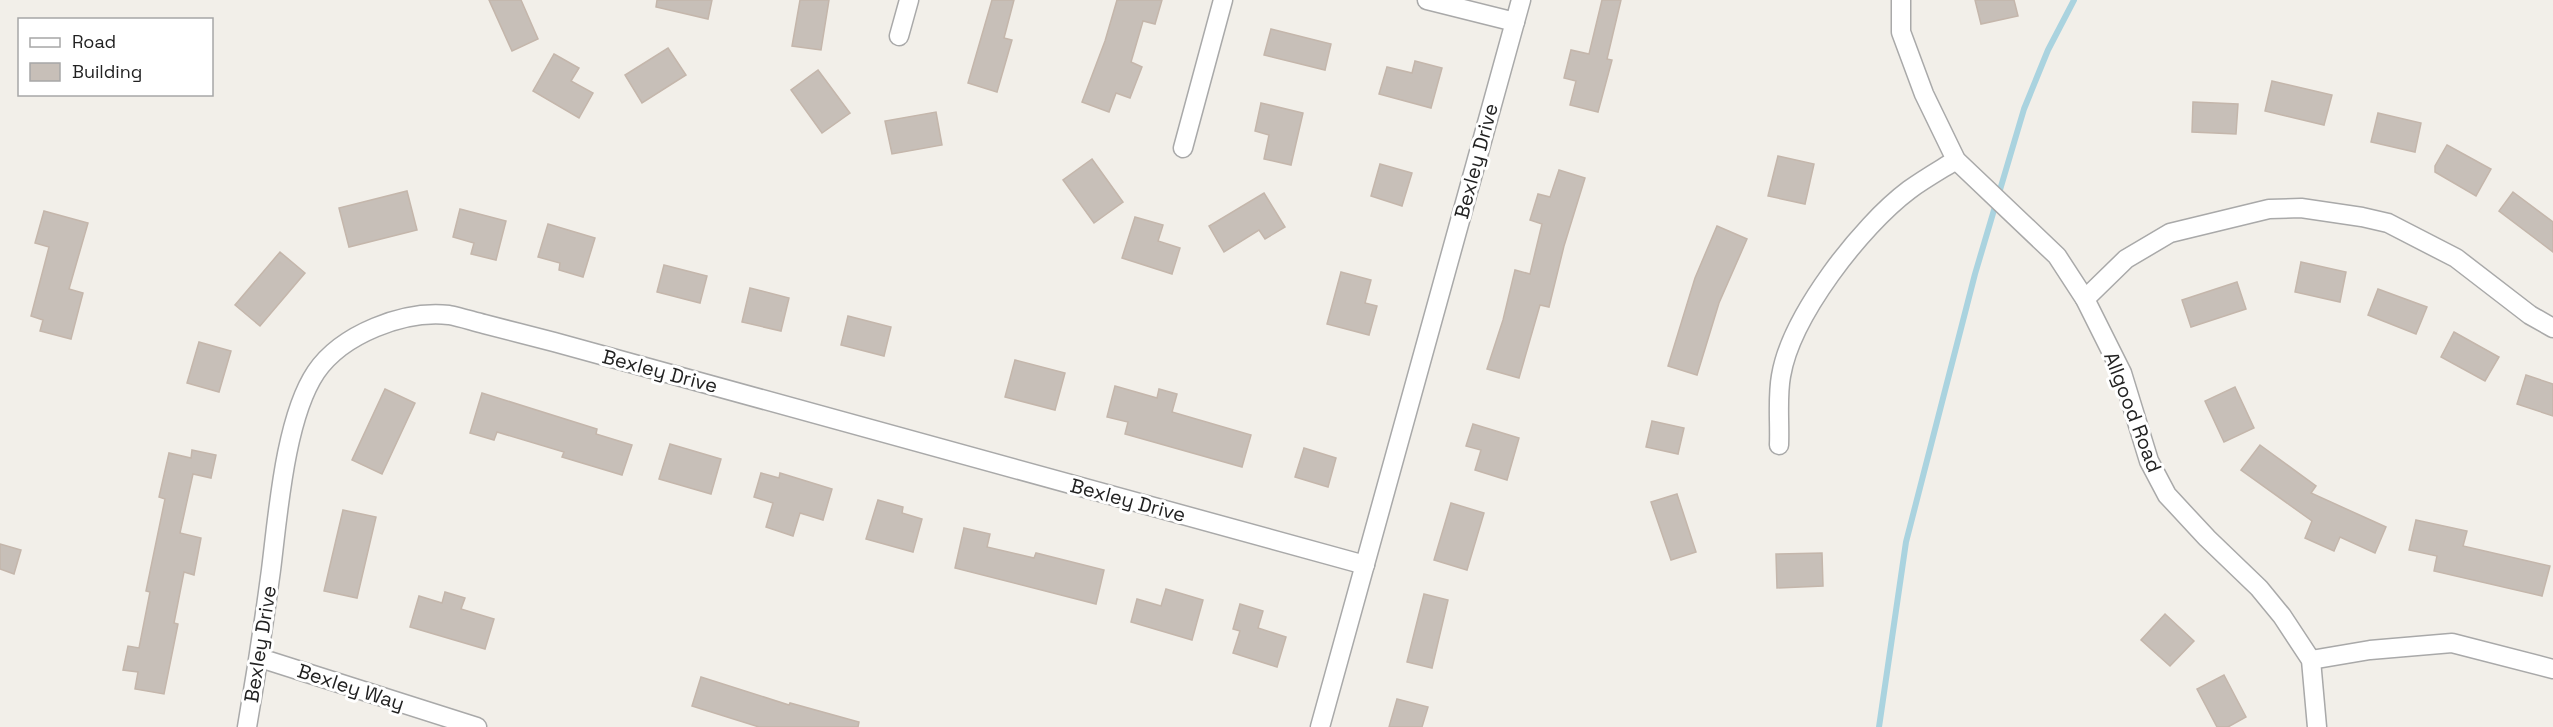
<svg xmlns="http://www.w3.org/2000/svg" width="2553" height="727" font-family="'Space Grotesk',sans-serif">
<rect width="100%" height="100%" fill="#f2efe9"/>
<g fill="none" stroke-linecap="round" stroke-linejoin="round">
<!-- stream -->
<polyline stroke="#aad3df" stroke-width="6" points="1879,727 1906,542 1975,274 2024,109 2048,50 2074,0"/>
</g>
<!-- building -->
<g fill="#c7bfb8" stroke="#c4b6ab" stroke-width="1.5">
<polygon points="489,0 521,0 538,39 512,51"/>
<polygon points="657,0 712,0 708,19 656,7"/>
<polygon points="800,0 829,0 821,50 792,46"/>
<polygon points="992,0 1014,0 1004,38 1012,40 997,92 968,83"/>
<polygon points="1117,0 1162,0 1155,24 1143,21 1131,62 1142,67 1130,98 1116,93 1109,112 1082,102 1105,41"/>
<polygon points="1602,0 1621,0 1607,59 1612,60 1598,112 1570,105 1576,81 1564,78 1571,50 1589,54"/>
<polygon points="1975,0 2014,0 2018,16 1981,24"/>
<polygon points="1271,29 1331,44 1325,70 1264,55"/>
<polygon points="668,48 686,75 642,103 625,75"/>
<polygon points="554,54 579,68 571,81 593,93 579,118 533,91"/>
<polygon points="1415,61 1442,68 1431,108 1379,94 1387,67 1412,73"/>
<polygon points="818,70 850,113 822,133 791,90"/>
<polygon points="2272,81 2332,95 2324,125 2265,111"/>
<polygon points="2193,102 2238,104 2236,134 2192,132"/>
<polygon points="1261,103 1303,113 1291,165 1264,159 1269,135 1255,131"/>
<polygon points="936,112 942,145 892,154 885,121"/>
<polygon points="2378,113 2421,123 2415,152 2371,142"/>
<polygon points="2447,145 2491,169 2476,196 2435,172 2435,166"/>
<polygon points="1778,156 1814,164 1805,204 1768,196"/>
<polygon points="1092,159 1123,202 1094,223 1063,180"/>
<polygon points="1380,164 1412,173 1402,206 1371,196"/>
<polygon points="1559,170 1585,178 1564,246 1549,307 1540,305 1519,378 1487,369 1503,320 1515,270 1530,274 1542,224 1530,220 1538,194 1550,197"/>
<polygon points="407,191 417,230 349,247 339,208"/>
<polygon points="2513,192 2553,222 2553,252 2499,211"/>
<polygon points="1264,193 1285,227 1265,239 1259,230 1224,252 1209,226"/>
<polygon points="460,209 506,221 496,260 471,254 474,243 453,237"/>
<polygon points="44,211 88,223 69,289 83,293 71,339 40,331 43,320 31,316 49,247 35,243"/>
<polygon points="1135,217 1163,225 1158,241 1180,248 1172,274 1122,258"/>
<polygon points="548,224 595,238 583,277 559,270 560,263 538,257"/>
<polygon points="1717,226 1747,239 1719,303 1697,375 1668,366 1695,278"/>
<polygon points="280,252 305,273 260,326 235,305"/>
<polygon points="2301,262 2346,272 2340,302 2295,292"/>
<polygon points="664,265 707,276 700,303 657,292"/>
<polygon points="1341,272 1371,280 1365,303 1377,306 1369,335 1327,324"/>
<polygon points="2237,282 2246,309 2191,327 2182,300"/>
<polygon points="750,288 789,298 781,331 742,322"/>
<polygon points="2378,289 2427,307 2416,334 2368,315"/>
<polygon points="848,316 891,327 884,356 841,345"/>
<polygon points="2454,332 2499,357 2485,381 2441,357"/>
<polygon points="199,342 231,351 219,392 187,383"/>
<polygon points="1015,360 1065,373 1055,410 1005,397"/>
<polygon points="2526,375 2553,384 2553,416 2517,404"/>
<polygon points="1115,386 1157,398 1159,389 1177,394 1172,412 1251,435 1242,467 1125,434 1128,422 1107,417"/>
<polygon points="2235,387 2254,428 2224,442 2205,401"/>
<polygon points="385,389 415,403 382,474 352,460"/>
<polygon points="482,393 597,429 596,434 632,445 622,475 562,457 564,452 497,432 494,440 470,433"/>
<polygon points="1652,421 1684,428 1678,454 1646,447"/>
<polygon points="1473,424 1519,438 1507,480 1475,470 1481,450 1466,446"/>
<polygon points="670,444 721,459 711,494 659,479"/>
<polygon points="2260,445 2316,486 2311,493 2386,527 2375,553 2340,537 2334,551 2305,538 2312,521 2241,470"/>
<polygon points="1304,448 1336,458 1328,487 1295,477"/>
<polygon points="192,450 216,455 211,478 193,474 180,533 201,538 194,575 184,572 174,623 178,624 164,694 135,689 138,672 123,670 128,646 139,648 150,592 146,591 165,499 159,497 169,453 191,458"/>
<polygon points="761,473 779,478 780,473 832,489 823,520 800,513 793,536 766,527 773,503 754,497"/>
<polygon points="1677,494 1696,552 1671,560 1651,502"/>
<polygon points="878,500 903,507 902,513 922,519 913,552 866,539"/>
<polygon points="1451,503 1484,513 1467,570 1434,560"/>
<polygon points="343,510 376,517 357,598 324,591"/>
<polygon points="2416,520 2467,531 2463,546 2550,566 2542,596 2434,571 2437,556 2409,550"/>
<polygon points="964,528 990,534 987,547 1034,558 1036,553 1104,570 1096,604 955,568"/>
<polygon points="0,544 21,550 14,574 0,569"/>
<polygon points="1822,553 1823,586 1777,588 1776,554"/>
<polygon points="1166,589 1203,600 1192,640 1131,622 1137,599 1161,606"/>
<polygon points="445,592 465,598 461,609 494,619 485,649 410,627 419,596 442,603"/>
<polygon points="1424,594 1448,600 1432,668 1407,662"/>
<polygon points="1240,604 1263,611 1258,628 1286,637 1277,667 1233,653 1240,631 1233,629"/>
<polygon points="2165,614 2194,641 2170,666 2141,640"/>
<polygon points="2224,675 2246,717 2228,727 2217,727 2197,689"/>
<polygon points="701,677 789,705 790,703 859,722 858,727 759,727 692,706"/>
<polygon points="1397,699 1428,707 1422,727 1389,727"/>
</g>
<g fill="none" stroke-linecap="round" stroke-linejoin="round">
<defs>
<g id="minor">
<polyline points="1427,0 1515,22"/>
<polyline points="1901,0 1901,32 1924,94 1956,160 2057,256 2085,299 2122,373 2149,461 2167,495 2207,538 2259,588 2282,616 2311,660 2317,727"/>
<polyline points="899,36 909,0"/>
<polyline points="1183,148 1223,0"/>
<polyline points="2085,299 2126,259 2170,233 2269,209 2301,208 2362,217 2388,223 2456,258 2530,315 2553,328"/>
<path d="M1779,445C1780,423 1777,398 1781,376C1791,316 1861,226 1909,190C1924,179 1940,170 1956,160"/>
<polyline points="260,658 477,727"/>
<polyline points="2311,660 2370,650 2452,643 2553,669"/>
<path d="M247,727C256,675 264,623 271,570C278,514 285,418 316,372C342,334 404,310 449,315C460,317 472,321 484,324C507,330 531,336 554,342L1365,565"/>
<polyline points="1320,727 1521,0"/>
</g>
</defs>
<!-- minor casing -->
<use href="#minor" stroke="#a9a9a9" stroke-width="21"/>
<!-- minor -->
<use href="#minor" stroke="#fff" stroke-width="18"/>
</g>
<g text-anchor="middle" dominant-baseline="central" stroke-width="6" stroke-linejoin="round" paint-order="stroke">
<!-- street labels -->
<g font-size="20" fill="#222" stroke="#fff">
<text transform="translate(1476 161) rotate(-75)">Bexley Drive</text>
<text transform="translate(660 371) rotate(15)">Bexley Drive</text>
<text transform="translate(2133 412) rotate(69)">Allgood Road</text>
<text transform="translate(1128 500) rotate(15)">Bexley Drive</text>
<text transform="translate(260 644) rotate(-81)">Bexley Drive</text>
<text transform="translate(351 687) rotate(18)">Bexley Way</text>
</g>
</g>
<!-- legend -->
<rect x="18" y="18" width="195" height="78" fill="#ffffff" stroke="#a7a7a7" stroke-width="1.5"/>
<rect x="30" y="38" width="30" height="9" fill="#ffffff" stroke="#a7a7a7" stroke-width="1.5"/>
<text x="72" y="48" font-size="18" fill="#222222">Road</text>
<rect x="30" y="63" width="30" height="18" fill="#c7bfb8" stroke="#a7a7a7" stroke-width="1.5"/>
<text x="72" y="78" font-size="18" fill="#222222">Building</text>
</svg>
